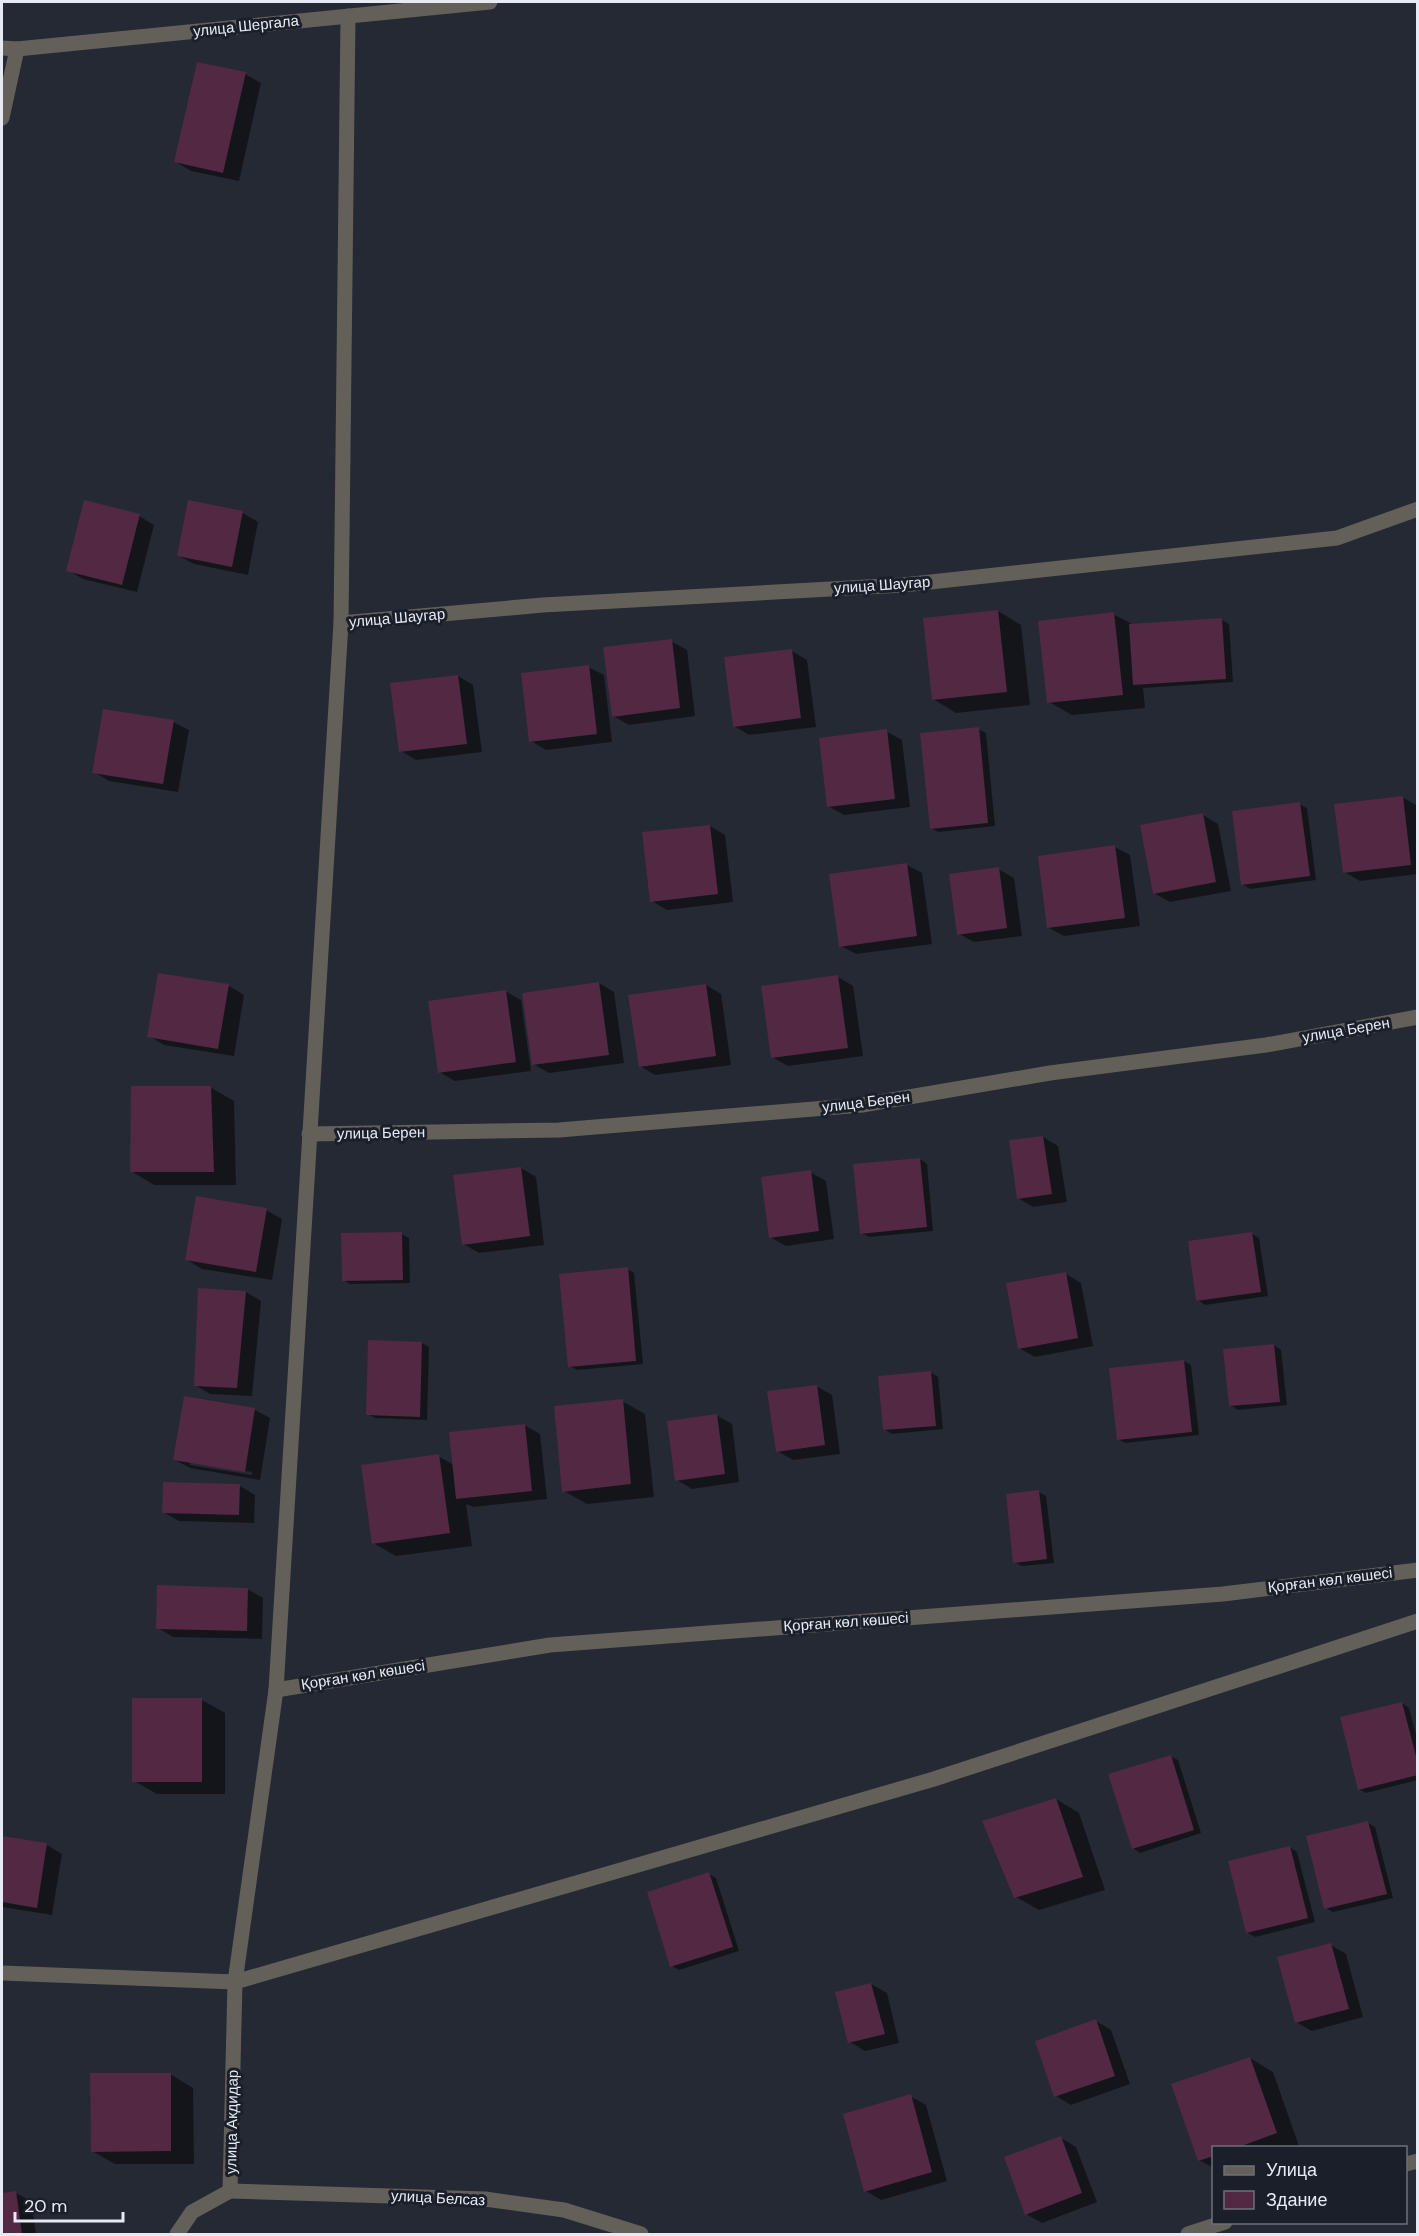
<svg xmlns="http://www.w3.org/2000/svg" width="1419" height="2236" font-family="'DM Sans',sans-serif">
<rect width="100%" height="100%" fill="#242934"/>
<!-- shadow -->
<g fill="#0007" fill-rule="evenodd">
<polygon points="245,74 261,83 239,181 191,171 176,162"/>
<polygon points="189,502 243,513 258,522 248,575 194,564 179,556"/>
<polygon points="139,516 154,525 137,592 83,579 68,570"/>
<polygon points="998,611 1021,625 1030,705 956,713 933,699"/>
<polygon points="1113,614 1134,625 1222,620 1229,624 1233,682 1143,688 1145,708 1072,715 1049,702"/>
<polygon points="671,641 687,650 695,716 629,725 613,716"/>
<polygon points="792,651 807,660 816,727 749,735 734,726"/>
<polygon points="588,667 604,675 612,742 546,750 531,741"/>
<polygon points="458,676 473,685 482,752 416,760 401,751"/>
<polygon points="173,722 189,730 178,792 109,781 94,772"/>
<polygon points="978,729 986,733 995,826 938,832 931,828"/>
<polygon points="886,731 902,740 910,807 844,815 828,806"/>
<polygon points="1402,797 1418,806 1418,874 1360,881 1344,872"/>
<polygon points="1299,804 1307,808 1316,880 1250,889 1242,884"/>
<polygon points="1203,815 1218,824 1231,891 1170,902 1154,893"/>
<polygon points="710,826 725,835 733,902 667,910 652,901"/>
<polygon points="1115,847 1130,855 1140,926 1064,936 1049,928"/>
<polygon points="907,865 922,873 932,944 856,954 841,946"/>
<polygon points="998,869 1014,878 1022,936 974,942 959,934"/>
<polygon points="838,977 853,986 863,1056 788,1066 772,1057"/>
<polygon points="599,983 614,992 624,1063 549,1073 533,1064"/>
<polygon points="706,985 721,994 731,1065 655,1075 640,1066"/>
<polygon points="229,986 244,995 234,1056 164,1045 149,1036"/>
<polygon points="505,991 521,1000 531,1071 455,1081 439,1072"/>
<polygon points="210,1087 234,1101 236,1185 154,1185 131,1171"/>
<polygon points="1043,1137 1058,1146 1067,1202 1033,1207 1018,1198"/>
<polygon points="920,1159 927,1164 933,1231 869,1237 861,1233"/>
<polygon points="521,1168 536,1177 544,1245 479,1253 463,1244"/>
<polygon points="810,1172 826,1181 834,1239 786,1246 770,1237"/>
<polygon points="266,1210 282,1219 272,1280 202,1269 187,1260"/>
<polygon points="401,1234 409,1238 410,1283 350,1284 343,1280"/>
<polygon points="1252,1234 1259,1238 1268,1296 1205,1305 1198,1300"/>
<polygon points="627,1269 634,1273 643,1364 577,1370 570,1366"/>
<polygon points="1066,1274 1081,1283 1093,1346 1035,1357 1019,1348"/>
<polygon points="200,1290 246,1292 261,1301 252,1396 210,1394 195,1385"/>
<polygon points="422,1343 429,1347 427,1420 375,1418 367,1414"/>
<polygon points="1274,1345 1281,1350 1287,1405 1238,1410 1230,1405"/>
<polygon points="1184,1361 1191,1365 1199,1435 1125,1443 1118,1439"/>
<polygon points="930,1372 938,1377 943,1429 892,1434 884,1429"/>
<polygon points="816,1386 832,1395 840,1454 793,1460 777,1451"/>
<path d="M185,1398L255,1410L270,1418L260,1480L190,1468L175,1460ZM190,1462L252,1472V1475L190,1465Z"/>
<polygon points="622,1401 645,1414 654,1497 587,1504 564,1491"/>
<polygon points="716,1415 732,1424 739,1482 692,1489 677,1480"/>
<polygon points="524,1425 540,1434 547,1499 473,1507 466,1504 472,1546 396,1556 373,1543 438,1456 454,1465"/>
<polygon points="240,1486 255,1495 254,1523 179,1521 163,1512"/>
<polygon points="1039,1492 1046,1496 1054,1563 1022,1566 1014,1562"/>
<polygon points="247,1589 263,1598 262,1639 173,1637 158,1628"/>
<polygon points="134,1700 202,1700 225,1713 225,1794 157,1794 134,1781"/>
<polygon points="1402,1703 1409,1708 1418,1742 1418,1780 1366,1793 1359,1789"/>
<polygon points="1170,1756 1178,1760 1201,1833 1140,1853 1133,1848"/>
<polygon points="1056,1799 1079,1813 1105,1890 1039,1910 1016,1897"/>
<polygon points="1368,1823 1375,1827 1393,1898 1333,1912 1326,1908"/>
<polygon points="2,1837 47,1845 62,1854 52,1915 2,1907"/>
<polygon points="1290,1847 1297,1852 1315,1922 1255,1937 1248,1933"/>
<polygon points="709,1874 716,1878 739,1951 679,1970 672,1966"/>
<polygon points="1331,1945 1346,1954 1363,2017 1312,2031 1296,2022"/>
<polygon points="871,1984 887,1993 899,2043 865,2051 850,2042"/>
<polygon points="1096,2021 1111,2030 1130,2084 1071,2105 1056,2096"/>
<polygon points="1250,2058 1273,2072 1299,2146 1214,2148 1214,2168 1199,2160"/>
<polygon points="170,2074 193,2088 194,2164 115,2164 92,2151"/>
<polygon points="910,2096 926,2105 947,2181 881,2200 866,2191"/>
<polygon points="1061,2138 1076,2147 1097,2202 1042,2223 1026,2214"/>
<polygon points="16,2193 31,2201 36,2234 2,2234 2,2195"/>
</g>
<!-- building -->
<g fill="#522843">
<polygon points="197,62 246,72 223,173 174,162"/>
<polygon points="84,500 140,514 122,585 66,571"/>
<polygon points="188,500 243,511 232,567 177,556"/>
<polygon points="998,610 1007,692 932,700 923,618"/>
<polygon points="1114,612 1123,695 1047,703 1038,621"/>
<polygon points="1222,618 1226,679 1133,685 1129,624"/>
<polygon points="672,639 680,708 612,717 603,647"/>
<polygon points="792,649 801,718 733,727 724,657"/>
<polygon points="589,665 597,734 529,742 521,673"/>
<polygon points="458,675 467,744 399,752 390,683"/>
<polygon points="103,709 174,720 163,784 92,773"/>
<polygon points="979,727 988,823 930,829 920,733"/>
<polygon points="887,729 895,799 827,807 819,738"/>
<polygon points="1403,796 1411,865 1343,873 1334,804"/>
<polygon points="1300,802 1310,876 1241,885 1232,811"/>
<polygon points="1203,813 1216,882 1153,894 1140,825"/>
<polygon points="710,825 718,894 650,902 642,832"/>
<polygon points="1115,845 1125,918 1047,928 1038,856"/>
<polygon points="907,863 917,936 839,947 829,874"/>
<polygon points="999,867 1007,928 957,935 949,874"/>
<polygon points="158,973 229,984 218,1049 147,1037"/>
<polygon points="838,975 848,1048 771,1058 761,986"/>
<polygon points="599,982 609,1055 532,1065 522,993"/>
<polygon points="706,984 716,1056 639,1067 628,995"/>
<polygon points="506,990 516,1062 438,1073 428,1001"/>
<polygon points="131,1086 211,1086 214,1172 130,1172"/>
<polygon points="1043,1136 1052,1194 1017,1199 1009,1140"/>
<polygon points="920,1158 927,1227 860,1234 853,1164"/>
<polygon points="521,1167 530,1236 462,1245 453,1175"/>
<polygon points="811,1170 819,1231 769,1238 761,1177"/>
<polygon points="196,1196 267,1208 256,1272 185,1260"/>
<polygon points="402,1232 403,1280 342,1281 341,1233"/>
<polygon points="1252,1232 1261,1292 1196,1301 1188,1241"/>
<polygon points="628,1267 636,1361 568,1367 559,1274"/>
<polygon points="1066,1272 1078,1338 1018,1349 1006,1283"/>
<polygon points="198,1288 246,1291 237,1388 194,1386"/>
<polygon points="368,1340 422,1342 420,1417 366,1415"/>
<polygon points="1274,1344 1280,1402 1229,1406 1223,1349"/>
<polygon points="1184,1360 1192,1432 1117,1440 1109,1368"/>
<polygon points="931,1371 936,1426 883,1430 878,1376"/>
<polygon points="817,1385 825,1445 776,1452 767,1391"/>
<polygon points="184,1396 255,1408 245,1472 173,1460"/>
<polygon points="623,1399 631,1484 562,1492 554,1406"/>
<polygon points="717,1414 725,1474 675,1481 667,1421"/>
<polygon points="525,1424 532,1491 456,1499 449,1432"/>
<polygon points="439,1454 450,1533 372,1544 361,1465"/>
<polygon points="163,1482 240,1484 239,1515 162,1513"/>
<polygon points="1039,1490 1047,1559 1013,1563 1006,1494"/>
<polygon points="157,1585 248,1588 247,1631 156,1629"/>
<rect x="132" y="1698" width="70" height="84"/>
<polygon points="1402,1702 1418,1764 1418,1775 1358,1790 1340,1717"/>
<polygon points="1171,1755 1194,1830 1132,1849 1108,1774"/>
<polygon points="1056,1798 1083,1877 1014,1898 982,1821"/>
<polygon points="1368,1821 1387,1894 1324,1909 1306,1836"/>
<polygon points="2,1836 47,1843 37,1908 2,1902"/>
<polygon points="1290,1846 1308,1918 1246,1933 1228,1861"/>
<polygon points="709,1872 733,1947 670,1967 647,1892"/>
<polygon points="1331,1943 1349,2009 1295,2023 1277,1957"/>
<polygon points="871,1983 885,2034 848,2043 835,1992"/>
<polygon points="1096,2019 1115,2076 1054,2097 1035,2041"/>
<polygon points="1250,2057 1277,2133 1236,2148 1214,2148 1214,2156 1198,2161 1171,2084"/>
<polygon points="90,2073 171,2073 171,2151 91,2152"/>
<polygon points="911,2094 932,2172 864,2192 843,2114"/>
<polygon points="1061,2136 1082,2193 1025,2215 1004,2157"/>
<polygon points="16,2191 22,2234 2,2234 2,2193"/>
</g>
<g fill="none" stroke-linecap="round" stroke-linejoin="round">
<!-- minor -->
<g stroke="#63605a" stroke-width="15">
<polyline points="2,48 17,49 490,2"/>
<polyline points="2,118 17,49"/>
<polyline points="341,623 543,605 903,585 1337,538 1418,509"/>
<polyline points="309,1134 559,1130 862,1105 1050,1073 1266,1045 1418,1017"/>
<polyline points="276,1690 550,1645 1223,1594 1418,1570"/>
<polyline points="2,1973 235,1982 934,1779 1418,1621"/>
<polyline points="1406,2164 1418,2161"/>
<polyline points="230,2191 485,2199 564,2210 641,2234"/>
<polyline points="177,2234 192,2212 230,2191 235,1982 276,1690 341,623 348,16"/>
<polyline points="1188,2234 1225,2222"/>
</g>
</g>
<g text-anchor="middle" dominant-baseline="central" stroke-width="6" stroke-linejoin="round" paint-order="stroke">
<!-- street labels -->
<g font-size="15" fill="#e7eaf2" stroke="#1a1f2a">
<text transform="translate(246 26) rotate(-6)">улица Шергала</text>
<text transform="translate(882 585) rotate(-4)">улица Шаугар</text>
<text transform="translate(397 618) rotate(-5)">улица Шаугар</text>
<text transform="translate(1346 1030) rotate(-10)">улица Берен</text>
<text transform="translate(866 1102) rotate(-7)">улица Берен</text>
<text transform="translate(381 1133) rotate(-1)">улица Берен</text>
<text transform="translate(1330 1580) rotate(-7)">Қорған көл көшесі</text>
<text transform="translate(846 1622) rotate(-4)">Қорған көл көшесі</text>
<text transform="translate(363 1675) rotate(-9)">Қорған көл көшесі</text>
<text transform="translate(232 2122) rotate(-89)">улица Акдидар</text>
<text transform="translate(438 2198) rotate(3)">улица Белсаз</text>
</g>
</g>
<!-- border -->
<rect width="1419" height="2236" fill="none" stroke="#e7eaf2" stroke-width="6"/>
<!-- legend -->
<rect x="1212" y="2146" width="195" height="78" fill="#1a1f2a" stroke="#6c707a" stroke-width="1.5"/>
<rect x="1224" y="2166" width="30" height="9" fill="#63605a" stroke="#6c707a" stroke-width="1.5"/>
<text x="1266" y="2176" font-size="18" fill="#e7eaf2">Улица</text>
<rect x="1224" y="2191" width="30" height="18" fill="#522843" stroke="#6c707a" stroke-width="1.5"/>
<text x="1266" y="2206" font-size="18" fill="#e7eaf2">Здание</text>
<!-- scale -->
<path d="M15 2212v9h108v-9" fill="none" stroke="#e7eaf2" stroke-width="3"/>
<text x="24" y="2212" font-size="18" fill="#e7eaf2" stroke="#1a1f2a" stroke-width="4.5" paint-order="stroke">20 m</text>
</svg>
